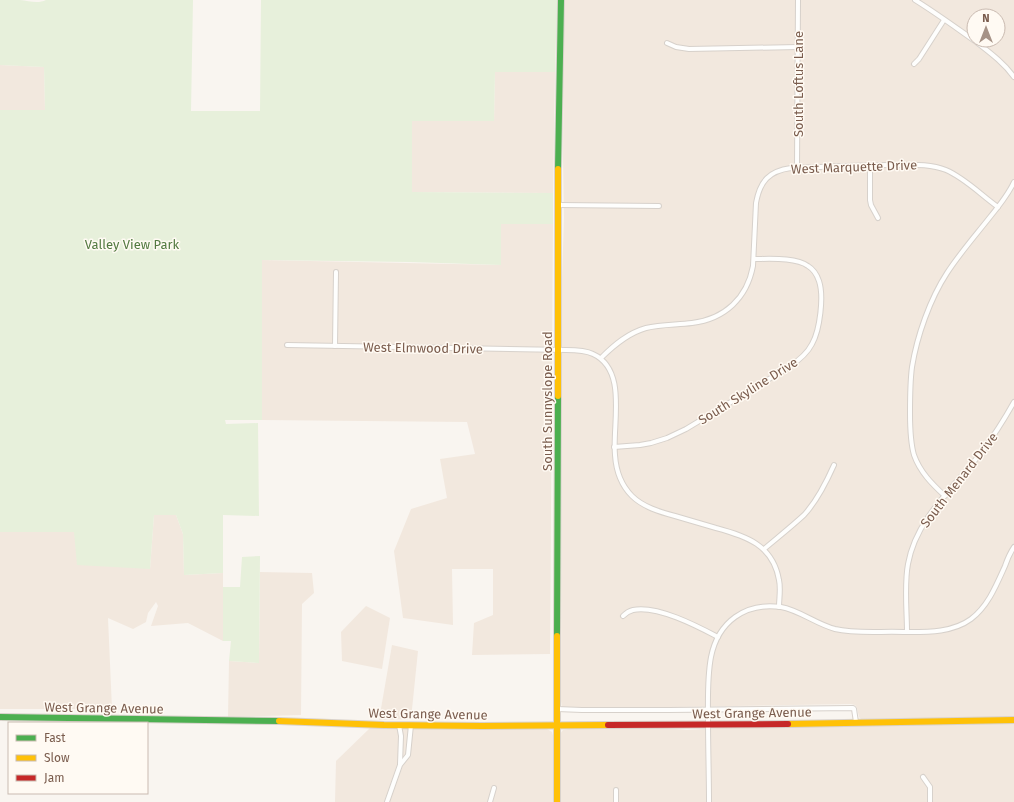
<svg xmlns="http://www.w3.org/2000/svg" width="1014" height="802" font-family="'Fira Sans',sans-serif">
<rect width="100%" height="100%" fill="#f9f5f0"/>
<!-- residential -->
<g fill="#f2e8de" fill-rule="evenodd">
<path d="M564,0H1014V717L861,719L859,717L857,708L855,705L851,704L566,709L562,708L561,701L562,279L564,218L563,159ZM974,16H998V40H974Z"/>
<polygon points="0,65 44,67 45,110 0,110"/>
<polygon points="495,72 555,72 553,193 412,192 412,120 494,121"/>
<polygon points="501,224 553,224 550,654 472,655 474,623 493,615 493,569 452,569 453,625 403,618 394,551 411,509 447,498 440,459 475,454 467,422 262,420 262,260 501,265"/>
<polygon points="154,515 176,515 183,534 184,575 223,573 223,641 188,623 151,626 158,606 156,602 148,613 146,622 133,629 108,618 112,709 0,709 0,532 74,532 150,569"/>
<polygon points="260,572 312,573 314,593 302,604 301,715 228,717 229,661 259,663"/>
<polygon points="366,606 390,618 382,669 342,661 341,632"/>
<polygon points="392,645 418,651 411,719 379,720"/>
<polygon points="1014,722 1014,802 560,802 560,734 563,730 569,729 664,728 687,730 740,727"/>
<polygon points="371,727 547,729 552,732 554,739 555,802 335,802 336,761"/>
</g>
<!-- green -->
<g fill="#e7f0db">
<path d="M0,0C6,0 14,0 20,0C29,1 38,4 46,0H193L191,111H260L261,0H557L555,72H495L494,121H412V192L553,193V224H501V265L410,262L262,260V420H225L226,424L258,423L259,516L223,515V573L184,575L183,534L176,515H154L150,569L77,565L74,532H0V110H45L44,67L0,65Z"/>
<polygon points="260,556 259,663 229,661 231,641 223,641 223,587 240,587 242,557"/>
</g>
<g fill="none" stroke-linecap="round" stroke-linejoin="round">
<defs>
<g id="street">
<path d="M915,0C936,13 955,27 975,41C989,52 1003,62 1014,77"/>
<polyline points="667,43 676,47 689,49 798,47"/>
<polyline points="914,64 919,59 944,20"/>
<polyline points="870,165 870,200 871,205 878,218"/>
<polyline points="797,168 798,0"/>
<polyline points="558,205 659,206"/>
<path d="M287,345L566,350C575,350 585,350 593,354C628,370 612,424 615,455C616,470 621,485 632,496C643,507 660,512 675,516C689,520 702,524 716,528C746,536 773,545 779,580C781,589 779,598 779,607"/>
<polyline points="335,346 336,272"/>
<path d="M601,358C614,345 628,333 646,328C661,324 677,325 692,323C725,319 747,298 753,266L756,203C760,181 769,171 791,168C825,167 858,165 892,165C910,165 929,163 946,170C965,178 981,195 998,207"/>
<path d="M614,447L640,445L651,443L667,438L686,429L789,367C798,361 807,354 812,344C820,330 824,296 819,281C817,275 813,269 808,266C796,257 769,259 754,259"/>
<path d="M945,496C932,484 920,472 914,455C910,441 910,427 910,413C910,397 910,382 912,367C917,336 930,299 947,273C960,253 975,236 990,217C999,206 1008,195 1014,182"/>
<path d="M764,549C777,538 791,527 804,515C817,501 826,483 834,465"/>
<path d="M623,616C626,613 629,611 633,610C657,605 697,626 718,637"/>
<path d="M907,632C907,611 904,585 908,564C916,519 953,488 981,453C993,437 1004,420 1014,402"/>
<polyline points="557,709 582,710 669,710 853,708 854,709 856,722"/>
<polyline points="399,725 401,736 400,764"/>
<polyline points="923,777 930,787 930,802"/>
<polyline points="616,790 616,802"/>
<polyline points="387,802 400,765 408,755 411,725"/>
<polyline points="490,802 494,788"/>
<path d="M709,802C709,775 708,748 708,720C708,700 707,678 711,657C718,622 745,602 781,607C799,610 816,624 835,629C856,634 881,631 904,632C926,632 952,633 971,619C988,606 996,586 1005,566C1007,560 1010,553 1014,547"/>
</g>
<g id="fast">
<polyline points="558,169 561,0"/>
<polyline points="557,636 558,396"/>
<polyline points="0,717 279,721"/>
</g>
<g id="slow">
<polyline points="558,396 558,169"/>
<polyline points="279,721 384,725 482,726 608,725"/>
<polyline points="788,724 1014,720"/>
<polyline points="557,802 557,636"/>
</g>
<polyline id="jam" points="608,725 788,724"/>
</defs>
<!-- street casing -->
<use href="#street" stroke="#d7d1cb" stroke-width="6"/>
<!-- fast casing -->
<use href="#fast" stroke="#d9d2cb" stroke-width="8"/>
<!-- slow casing -->
<use href="#slow" stroke="#d9d2cb" stroke-width="8"/>
<!-- jam casing -->
<use href="#jam" stroke="#d9d2cb" stroke-width="8"/>
<!-- street -->
<use href="#street" stroke="#fefefd" stroke-width="4"/>
<!-- fast -->
<use href="#fast" stroke="#4caf50" stroke-width="6"/>
<!-- slow -->
<use href="#slow" stroke="#ffc107" stroke-width="6"/>
<!-- jam -->
<use href="#jam" stroke="#c62828" stroke-width="6"/>
</g>
<g text-anchor="middle" dominant-baseline="central" stroke-width="3" stroke-linejoin="round" paint-order="stroke">
<!-- street labels -->
<g font-size="13" fill="#7a5c4d" stroke="#fffaf3">
<text transform="translate(798 84) rotate(-90)">South Loftus Lane</text>
<text transform="translate(854 167) rotate(-2)">West Marquette Drive</text>
<text transform="translate(423 348) rotate(1)">West Elmwood Drive</text>
<text transform="translate(748 391) rotate(-32)">South Skyline Drive</text>
<text transform="translate(547 401) rotate(-90)">South Sunnyslope Road</text>
<text transform="translate(959 480) rotate(-52)">South Menard Drive</text>
<text transform="translate(104 708) rotate(1)">West Grange Avenue</text>
<text transform="translate(752 713) rotate(-1)">West Grange Avenue</text>
<text transform="translate(428 714) rotate(1)">West Grange Avenue</text>
</g>
<!-- park labels -->
<g font-size="13" fill="#537a41" stroke="#fffaf3">
<text x="132" y="244">Valley View Park</text>
</g>
</g>
<!-- legend -->
<rect x="8" y="722" width="140" height="72" fill="#fffaf3" stroke="#cabbb1"/>
<rect x="16" y="735" width="20" height="6" fill="#4caf50" stroke="#cabbb1"/>
<text x="44" y="742" font-size="12" fill="#7a5c4d">Fast</text>
<rect x="16" y="755" width="20" height="6" fill="#ffc107" stroke="#cabbb1"/>
<text x="44" y="762" font-size="12" fill="#7a5c4d">Slow</text>
<rect x="16" y="775" width="20" height="6" fill="#c62828" stroke="#cabbb1"/>
<text x="44" y="782" font-size="12" fill="#7a5c4d">Jam</text>
<!-- north arrow -->
<g transform="translate(986 28)"><circle r="19" fill="#fffaf3" stroke="#cabbb1"/>
<path d="M0-3L7 15L0 10L-7 15Z" fill="#a69286"/>
<text y="-6" font-size="11" font-weight="bold" text-anchor="middle" fill="#7a5c4d">N</text>
</g>
</svg>
